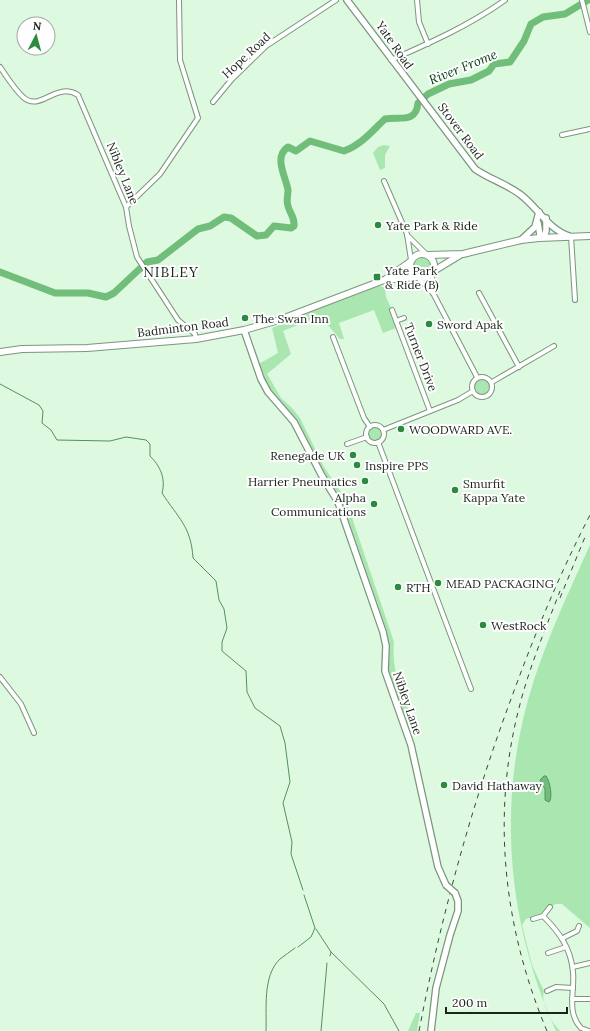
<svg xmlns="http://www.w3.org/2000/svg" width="590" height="1031" font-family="Lora,serif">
<rect width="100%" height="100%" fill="#ddf9df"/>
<!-- green -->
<g fill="#aae7b0">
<polygon points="384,145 390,146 385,155 385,168 380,170 373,153 378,147"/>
<circle cx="422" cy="266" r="9"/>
<path d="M378,286L385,287L386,297L399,327L383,333L374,310L339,323L344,339H340L320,316L283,331L291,354L267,374L281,398L292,408L300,418L324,467L346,500L394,642C391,673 403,695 414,723L407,724L388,669L387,632L346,513L295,419L272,393L260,375L257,365L278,353L272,328L359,292Z"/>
<circle cx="482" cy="387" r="8"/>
<circle cx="375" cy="434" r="7"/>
<path d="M590,545V928L562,904C558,904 554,903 552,907L548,905L542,915L526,919L522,925L532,965L544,991C540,1003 552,1023 560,1031H556C509,927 497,811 528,700C543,646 567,596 590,545Z"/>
<polygon points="416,1013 420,1013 417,1031 408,1031"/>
</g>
<!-- water -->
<path fill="#70be7a" stroke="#56905e" d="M544,776H546C550,781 553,798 549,802L545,800V789L540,780Z"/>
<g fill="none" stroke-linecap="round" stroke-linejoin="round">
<!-- stream -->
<g stroke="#56905e" stroke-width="1">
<path d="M0,384L39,405L43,411L42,423L51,430L57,440L110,441L126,437L146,440L150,444V456C160,466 166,478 162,493C178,518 191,526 193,558L216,581L219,600L224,609L227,628L222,642V651L246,671L247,692L255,708L280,726L285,743L290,782L283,803L292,842L291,854L303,890"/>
<polyline points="316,929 331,952 330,956"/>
<polyline points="298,947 311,937 315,928 304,895"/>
<polyline points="331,952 384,1004 399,1031"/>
<path d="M266,1031C267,1010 262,976 280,959C285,955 290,952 295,948"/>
<polyline points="321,1031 327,963"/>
</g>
<!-- river -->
<path stroke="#70be7a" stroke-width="7" d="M0,272L55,293H88L106,297L114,293L147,262L158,260L198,229L210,226L224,217L231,218L257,236L266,235L274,226L291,228L294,226C295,217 290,214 288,206C286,201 288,195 288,190C286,177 273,157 288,147L296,151L310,141L344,151C361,145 372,131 385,119C399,116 416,124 418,103L428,94L449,84L471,80L489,71L494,64L510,62L524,41L531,24L543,17L565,14L588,0"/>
<defs>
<g id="street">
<polyline points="417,0 419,22 428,44"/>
<polyline points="582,0 590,32"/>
<path d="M391,60C430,43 470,25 505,0"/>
<path d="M0,67C7,77 14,89 23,97C41,113 55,81 78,95L126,207L129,226L137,257L178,320L195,334L196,339"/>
<polyline points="213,102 232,79 266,46 336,0"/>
<polyline points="562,135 590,129"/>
<polyline points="384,181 407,234 411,260"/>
<polyline points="126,207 160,174 198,118 180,60 179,0"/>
<polyline points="407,235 426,254"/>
<polyline points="571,236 575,300"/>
<polyline points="432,273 433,293"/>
<polyline points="418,278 433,293 477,377"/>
<polyline points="479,293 519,367"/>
<polyline points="392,310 430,411"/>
<polyline points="396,321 404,318"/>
<polyline points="333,337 364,418 370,427"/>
<circle cx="482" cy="387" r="10"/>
<polyline points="492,382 554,346"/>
<circle cx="375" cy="434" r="9"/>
<polyline points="383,430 458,400 473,391"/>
<polyline points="378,442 471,689"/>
<polyline points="347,444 367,437"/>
<polyline points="0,677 21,704 34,733"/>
<path d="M543,916C559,932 571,948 573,972C575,991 566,1012 581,1028L589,1031"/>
<polyline points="533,919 543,916 550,907"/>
<polyline points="563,938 577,931 579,926"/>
<polyline points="548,953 566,947"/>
<polyline points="573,967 590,963"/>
<polyline points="547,991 556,987 573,988"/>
<polyline points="572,999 590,999"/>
</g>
<g id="secondary">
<path d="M347,0L475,169C489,179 507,184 521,195C538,208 548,229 569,236"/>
<polyline points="538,223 540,235 544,237 546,231 546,218"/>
<polyline points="521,240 535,227 539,212"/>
<polyline points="244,330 261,379 268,392 294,422 322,476 338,502 383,632 386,646 385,671 411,745 438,867 446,885"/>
<polyline points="431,1031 436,988 450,935 458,911 458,901 455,893"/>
</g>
<g id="primary">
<circle cx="422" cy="266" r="12"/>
<polyline points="428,255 463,254 521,240 539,238 590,236"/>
<polyline points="432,272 460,255"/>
<polyline points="386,279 410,262"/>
<polyline points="0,352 22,349 87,348 196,339 244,330 279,320 384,280 417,277"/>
</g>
</defs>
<!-- street casing -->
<use href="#street" stroke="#7c967e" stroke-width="6"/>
<!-- secondary casing -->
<use href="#secondary" stroke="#7c967e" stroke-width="8"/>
<!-- primary casing -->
<use href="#primary" stroke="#7c967e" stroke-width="8"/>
<!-- street -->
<use href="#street" stroke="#fff" stroke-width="4"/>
<!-- secondary -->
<use href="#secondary" stroke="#fff" stroke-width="5.5"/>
<!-- primary -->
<use href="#primary" stroke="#fff" stroke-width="6"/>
<!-- rail -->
<g stroke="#3a473b" stroke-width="1" stroke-dasharray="5 5" stroke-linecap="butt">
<polyline points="560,598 585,537"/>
<path d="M419,1031C441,917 471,807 511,699C534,636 559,575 590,515"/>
<path d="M547,1031C504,929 491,817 519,708C529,668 545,630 560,591"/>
</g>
<defs>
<polyline id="secondary-bridge" points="446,885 455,893"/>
</defs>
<!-- secondary-bridge casing -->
<use href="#secondary-bridge" stroke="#7c967e" stroke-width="8" stroke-linecap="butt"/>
<!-- secondary-bridge -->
<use href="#secondary-bridge" stroke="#fff" stroke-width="5.5"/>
</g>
<!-- markers -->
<g fill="#2a8b3f" stroke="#fefefe" stroke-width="1.5">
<circle cx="378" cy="225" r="4"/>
<rect x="373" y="273" width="8" height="8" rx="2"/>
<circle cx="245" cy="318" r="4"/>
<circle cx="429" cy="324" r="4"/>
<circle cx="401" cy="429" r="4"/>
<circle cx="353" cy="455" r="4"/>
<circle cx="357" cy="465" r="4"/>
<circle cx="365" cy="481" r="4"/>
<circle cx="455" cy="490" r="4"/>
<circle cx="374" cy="504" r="4"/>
<circle cx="438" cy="583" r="4"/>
<circle cx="398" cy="587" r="4"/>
<circle cx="483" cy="625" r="4"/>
<circle cx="444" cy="785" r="4"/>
</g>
<g text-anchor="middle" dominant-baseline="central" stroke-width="4" stroke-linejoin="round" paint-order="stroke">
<!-- street labels -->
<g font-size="12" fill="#1a241b" stroke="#fefefe">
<text transform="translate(395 45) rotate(55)">Yate Road</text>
<text transform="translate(246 55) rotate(-43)">Hope Road</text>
<text transform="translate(461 131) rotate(53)">Stover Road</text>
<text transform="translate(123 173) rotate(68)">Nibley Lane</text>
<text transform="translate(183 327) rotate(-7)">Badminton Road</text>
<text transform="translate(421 357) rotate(69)">Turner Drive</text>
<text transform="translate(408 703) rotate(71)">Nibley Lane</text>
</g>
<!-- poi labels -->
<g font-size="12" fill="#1a241b" stroke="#fefefe" text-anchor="start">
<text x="386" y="225">Yate Park &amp; Ride</text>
<text x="385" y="270">Yate Park<tspan x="385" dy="14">&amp; Ride (B)</tspan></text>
<text x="253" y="318">The Swan Inn</text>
<text x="437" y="324">Sword Apak</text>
<text x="409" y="429">WOODWARD AVE.</text>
<text x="345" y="455" text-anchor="end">Renegade UK</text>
<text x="365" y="465">Inspire PPS</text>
<text x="357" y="481" text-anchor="end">Harrier Pneumatics</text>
<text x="463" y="483">Smurfit<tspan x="463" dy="14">Kappa Yate</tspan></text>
<text x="366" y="497" text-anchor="end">Alpha<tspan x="366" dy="14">Communications</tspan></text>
<text x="446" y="583">MEAD PACKAGING</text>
<text x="406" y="587">RTH</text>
<text x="491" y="625">WestRock</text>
<text x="452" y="785">David Hathaway</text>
</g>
<!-- water labels -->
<g font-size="13" font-style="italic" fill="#034014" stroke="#fefefe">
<text transform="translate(463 67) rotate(-22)">River Frome</text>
</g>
<!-- quarter labels -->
<g font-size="14" letter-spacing="1" fill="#1a241b" stroke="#fefefe">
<text x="171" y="272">NIBLEY</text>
</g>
</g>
<!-- north arrow -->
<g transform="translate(36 36) rotate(6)"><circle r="19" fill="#fefefe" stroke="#a3a7a3"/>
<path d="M0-3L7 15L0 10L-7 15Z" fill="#2a8b3f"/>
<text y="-6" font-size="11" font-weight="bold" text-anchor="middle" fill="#1a241b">N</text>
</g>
<!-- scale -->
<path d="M446 1007v6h121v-6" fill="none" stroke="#1a241b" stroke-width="2"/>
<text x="452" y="1007" font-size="12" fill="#1a241b" stroke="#fefefe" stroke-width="3" paint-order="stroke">200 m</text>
</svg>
